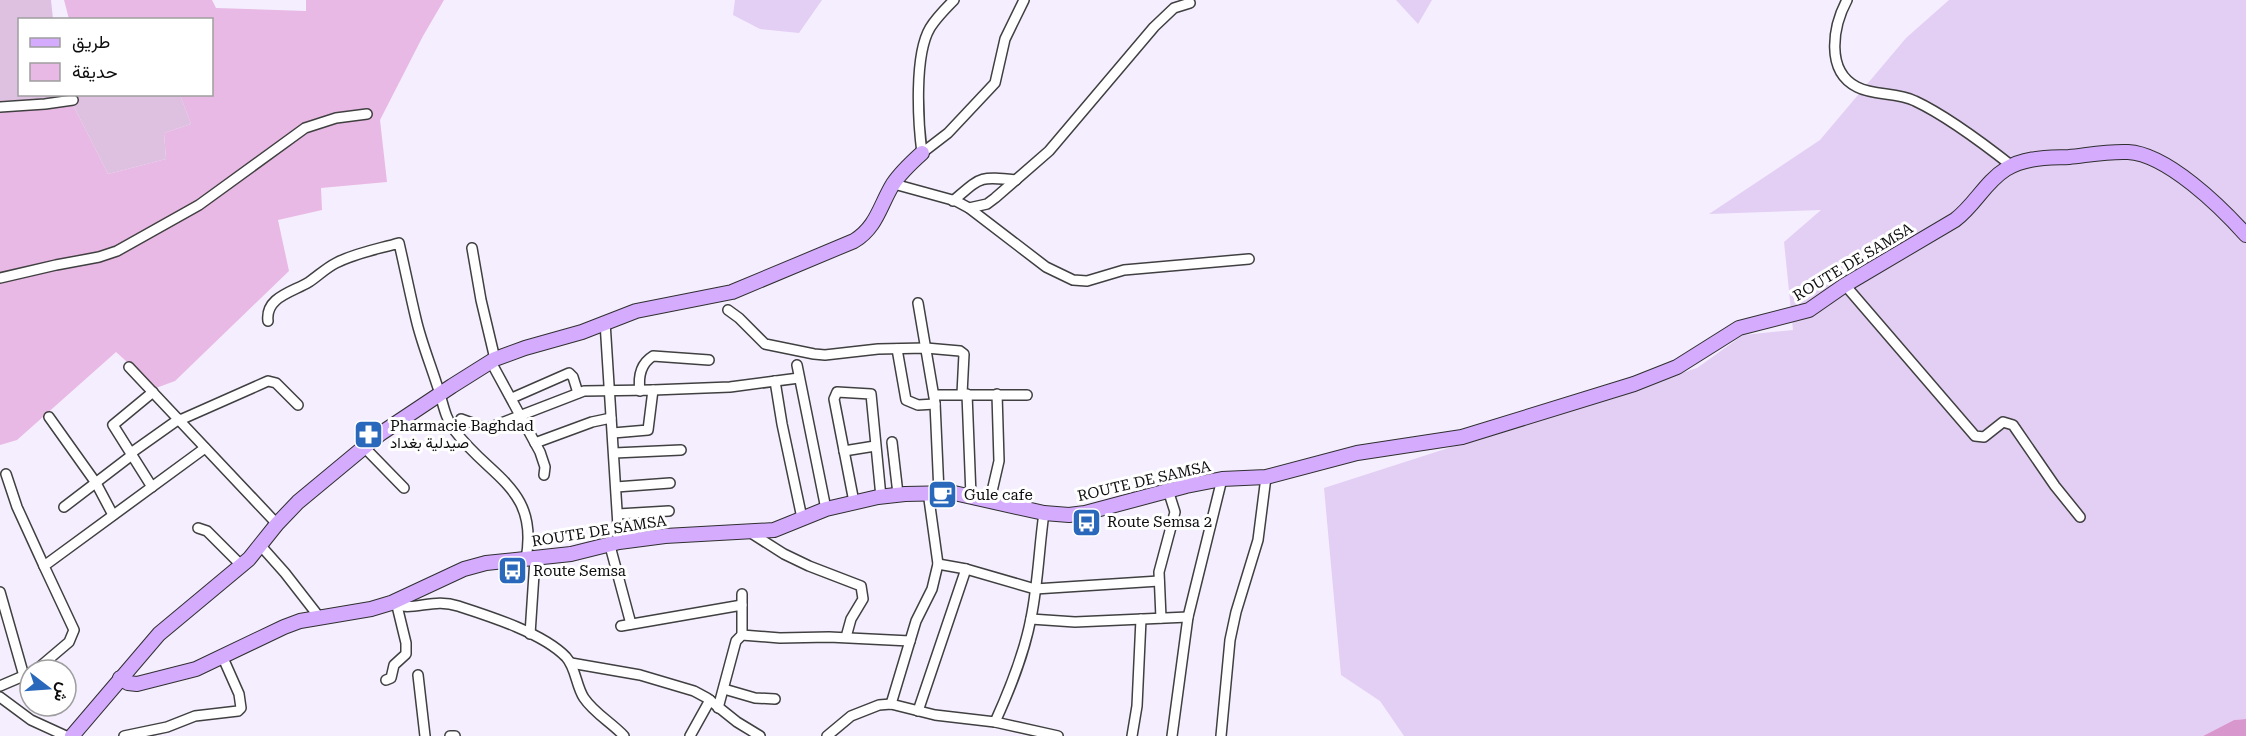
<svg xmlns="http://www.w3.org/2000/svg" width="2246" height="736" font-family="'Roboto Serif',Vazirmatn,serif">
<rect width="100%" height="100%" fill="#f5eeff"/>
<!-- farmland -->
<g fill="#e3cff4">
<polygon points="735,0 822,0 799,33 760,29 733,15"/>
<polygon points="1396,0 1432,0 1418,24"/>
<polygon points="1949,0 2246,0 2246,719 2234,720 2203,736 1404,736 1380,701 1341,675 1324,488 1697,368 1743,335 1793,330 1784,242 1821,210 1709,214 1820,140 1906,38"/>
</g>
<!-- green -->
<polygon fill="#e8b9e4" points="64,0 212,0 216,8 306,11 306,0 444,0 423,36 380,120 387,182 321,188 322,210 278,220 289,271 175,381 156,388 116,352 17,440 0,445 0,100 73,105 108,174 166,159 164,133 191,124 180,95 212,94 212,20 69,19"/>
<!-- forest -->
<polygon fill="#d898ce" points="2246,719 2246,736 2203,736 2234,720"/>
<!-- cemetery -->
<polygon fill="#dec0e0" points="0,0 51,0 53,19 20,20 20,94 180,95 191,124 164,133 166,159 108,174 73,105 0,100"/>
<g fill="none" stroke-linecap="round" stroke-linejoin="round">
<defs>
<g id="street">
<path d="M954,0C945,9 936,18 930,28C914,55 918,122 922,153L948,133L995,83L1005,39L1024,0"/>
<path d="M1847,0C1833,26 1825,71 1857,87C1874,96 1897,92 1915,101C1947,116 1984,144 2012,166"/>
<polyline points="0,107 45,104 73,100"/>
<polyline points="894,184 956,201 969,208 1046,267 1073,280 1087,281 1124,270 1249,259"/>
<path d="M953,201C981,177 978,176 1016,180"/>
<polyline points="969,208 987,204 995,198 1049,151 1154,27 1174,8 1190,3"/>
<polyline points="472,248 481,300 495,359"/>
<polyline points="0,278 56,265 99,257 117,251 199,205 305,128 336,118 367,114"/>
<polyline points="1845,285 1975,436 1984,437 2003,422 2013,425 2055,486 2080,517"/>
<polyline points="918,303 935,403 939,493"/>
<polyline points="728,310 739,318 765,344 814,354 825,355 878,349 926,348 960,351 964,354 962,394"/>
<path d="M268,321C265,297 293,292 309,282C318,276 326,268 336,263C355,253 378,249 399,243C405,269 410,294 416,319C421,341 430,363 437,385C443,401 444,417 455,431C490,478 539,488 526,559"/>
<polyline points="605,322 619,542"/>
<polyline points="897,349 906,400 918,405 935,404"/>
<polyline points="491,362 540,452 545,467 544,475"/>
<polyline points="797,365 826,509"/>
<polyline points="129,367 277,524"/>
<polyline points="775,381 782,424 802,518"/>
<polyline points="653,390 730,387 799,378"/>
<path d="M640,391C638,377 640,364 653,356L709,360"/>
<polyline points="967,394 971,496"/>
<polyline points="934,395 1027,395"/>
<polyline points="512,398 569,373 573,377 578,393"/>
<polyline points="49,417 96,483 113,515"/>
<polyline points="461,419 483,427 491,427 584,391 653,390 648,430 613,433"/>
<polyline points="180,420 268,381 276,383 298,405"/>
<polyline points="892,442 898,494"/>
<polyline points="535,443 592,422 611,418"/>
<polyline points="364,447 404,488"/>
<polyline points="844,451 875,446"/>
<polyline points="131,453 179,419"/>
<polyline points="614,453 681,450"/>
<polyline points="6,474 17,507 44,566"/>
<polyline points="152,487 113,425 153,392"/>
<polyline points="616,487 670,483"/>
<polyline points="990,500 999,461 997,394"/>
<polyline points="854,502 834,399 837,392 871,394 881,497"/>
<polyline points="64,507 132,455"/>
<polyline points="618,514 669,511"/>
<polyline points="198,528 207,531 241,565"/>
<polyline points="751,533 784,554 809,566 861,586 863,599 851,619 846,637"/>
<polyline points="261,546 285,573 320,618"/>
<polyline points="610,546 631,624"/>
<polyline points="938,564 966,569 1035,589 1159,581"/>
<polyline points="0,592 24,676"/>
<path d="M391,603C413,613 432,597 458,606C489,616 543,633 566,657C576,668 576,686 584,698C594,713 612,723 624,736"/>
<polyline points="1161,618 1159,572 1175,512 1168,490"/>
<polyline points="1031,619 1075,622 1188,617"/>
<polyline points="621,626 742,605"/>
<polyline points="530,634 535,559"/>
<polyline points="742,635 742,594"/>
<polyline points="571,663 640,675 694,691 707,698 737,722 760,736"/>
<polyline points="36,670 69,642 74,630 44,566 205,448"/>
<polyline points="418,675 425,736"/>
<polyline points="386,680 391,678 394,665 406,654 406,643 397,606"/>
<polyline points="0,686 28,674"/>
<polyline points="724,689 755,698 775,699"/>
<polyline points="0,697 31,720 66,736"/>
<polyline points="891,704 916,621 932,589 938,564 928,492"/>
<polyline points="718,708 736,641 742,635 780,638 829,637 910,641"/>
<polyline points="918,711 966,569"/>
<path d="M995,722C1010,689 1024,655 1031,618C1038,584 1039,548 1044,513"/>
<polyline points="124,736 167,727 195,716 238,711 241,708 239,694 223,658"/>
<polyline points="450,736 455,736"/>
<polyline points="690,736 710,700"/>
<polyline points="827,736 851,716 879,705 891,704 935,715 995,722 1058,736"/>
<polyline points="1132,736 1137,706 1141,619"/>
<polyline points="1172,736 1188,617 1222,479"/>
<polyline points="1221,736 1230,640 1236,612 1258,540 1266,477"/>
</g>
<g id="secondary">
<path d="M120,678L128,683L137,684L196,669L284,627L300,621L371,609L391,603L464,569L486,563L571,554L619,542L665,536L774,530L826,509L878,497L905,494L954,493L1044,513L1069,515L1085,513L1186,486L1222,479L1266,477L1357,453L1462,437L1634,384L1677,367L1739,328L1809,310L1845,285L1955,220C1975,205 1985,182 2006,169C2025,157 2047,158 2069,157C2088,155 2109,151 2128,152C2167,154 2221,207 2246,235"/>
<path d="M72,736L159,634L249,559L277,524L298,502L380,434L452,386L495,359L525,348L582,332L636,311L732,292L854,241C877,227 880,205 893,184C901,172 912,162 922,153"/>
</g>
</defs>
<!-- street casing -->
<use href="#street" stroke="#404040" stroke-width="12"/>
<!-- secondary casing -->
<use href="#secondary" stroke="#2f2f2f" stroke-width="16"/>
<!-- street -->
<use href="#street" stroke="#fff" stroke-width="9"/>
<!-- secondary -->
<use href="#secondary" stroke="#d4abfd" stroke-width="14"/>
</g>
<!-- icons -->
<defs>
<symbol id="pharmacy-square" viewBox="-11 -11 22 22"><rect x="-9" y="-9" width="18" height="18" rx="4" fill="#2968ba" stroke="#fff"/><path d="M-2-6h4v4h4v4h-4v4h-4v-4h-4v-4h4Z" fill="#fff"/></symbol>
<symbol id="cafe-square" viewBox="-11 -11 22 22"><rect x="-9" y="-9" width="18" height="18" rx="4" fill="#2968ba" stroke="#fff"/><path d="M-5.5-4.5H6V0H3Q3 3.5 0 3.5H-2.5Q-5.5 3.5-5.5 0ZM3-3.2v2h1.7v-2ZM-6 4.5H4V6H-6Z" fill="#fff"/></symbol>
<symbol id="bus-square" viewBox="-11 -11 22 22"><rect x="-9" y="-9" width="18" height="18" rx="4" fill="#2968ba" stroke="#fff"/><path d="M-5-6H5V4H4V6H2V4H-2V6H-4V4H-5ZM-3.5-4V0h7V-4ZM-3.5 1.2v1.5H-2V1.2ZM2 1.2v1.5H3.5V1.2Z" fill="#fff"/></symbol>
</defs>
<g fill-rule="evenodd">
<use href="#pharmacy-square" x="352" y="418" width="33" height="33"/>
<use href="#cafe-square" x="926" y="478" width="33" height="33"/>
<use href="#bus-square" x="1070" y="506" width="33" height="33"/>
<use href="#bus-square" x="496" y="554" width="33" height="33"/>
</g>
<g text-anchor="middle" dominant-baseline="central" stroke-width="6" stroke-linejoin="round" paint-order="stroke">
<!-- street labels -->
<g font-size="15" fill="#0d0d0d" stroke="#fff">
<text transform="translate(1853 262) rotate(-31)">ROUTE DE SAMSA</text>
<text transform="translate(1144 481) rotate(-13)">ROUTE DE SAMSA</text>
<text transform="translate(599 531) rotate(-9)">ROUTE DE SAMSA</text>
</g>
<!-- poi labels -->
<g font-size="15" fill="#0d0d0d" stroke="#fff" text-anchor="start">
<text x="390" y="426">Pharmacie Baghdad<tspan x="390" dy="17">صيدلية بغداد</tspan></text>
<text x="964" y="495">Gule cafe</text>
<text x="1107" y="522">Route Semsa 2</text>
<text x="533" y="571">Route Semsa</text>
</g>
</g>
<!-- legend -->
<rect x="18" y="18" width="195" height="78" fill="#ffffff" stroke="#9e9e9e" stroke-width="1.5"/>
<rect x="30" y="38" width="30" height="9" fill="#d4abfd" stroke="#9e9e9e" stroke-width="1.5"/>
<text x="72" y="48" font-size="18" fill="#0d0d0d">طريق</text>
<rect x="30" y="63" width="30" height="18" fill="#e8b9e4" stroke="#9e9e9e" stroke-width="1.5"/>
<text x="72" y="78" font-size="18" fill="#0d0d0d">حديقة</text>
<!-- north arrow -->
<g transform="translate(48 688) rotate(107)"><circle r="28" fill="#ffffff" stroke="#9e9e9e" stroke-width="1.5"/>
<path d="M0-4.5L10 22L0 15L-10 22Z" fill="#2968ba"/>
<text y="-9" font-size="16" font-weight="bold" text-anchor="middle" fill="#0d0d0d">ش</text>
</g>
</svg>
